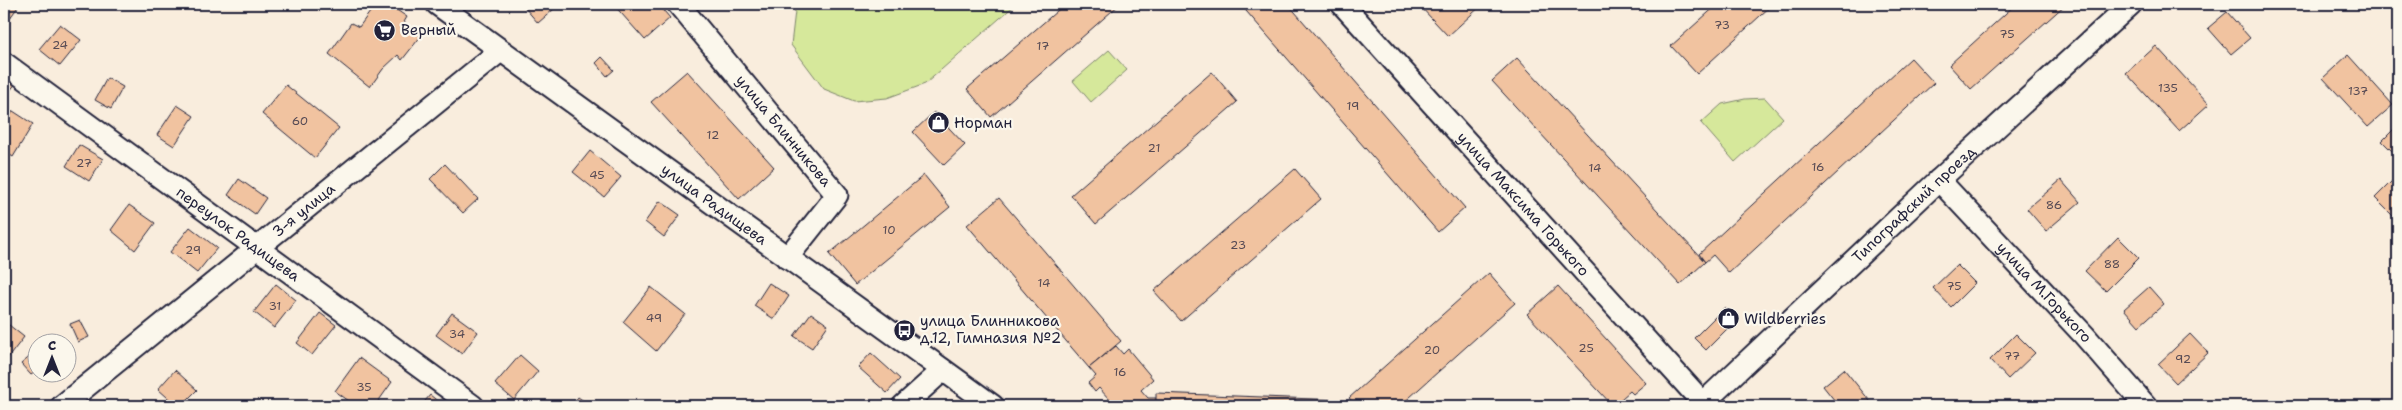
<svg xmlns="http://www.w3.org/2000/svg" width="2402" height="410" font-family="'Shantell Sans',sans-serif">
<rect width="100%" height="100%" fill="#f9eddd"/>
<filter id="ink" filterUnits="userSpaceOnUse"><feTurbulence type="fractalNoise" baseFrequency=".02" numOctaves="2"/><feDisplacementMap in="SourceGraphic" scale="10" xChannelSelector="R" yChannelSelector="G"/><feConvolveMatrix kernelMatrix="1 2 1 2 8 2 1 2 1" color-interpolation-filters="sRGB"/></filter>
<g filter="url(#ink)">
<!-- green -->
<g fill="#d6e89b" stroke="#7c856b">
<polygon points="788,4 1016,4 925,84 887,98 854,101 824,89 791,45 795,11"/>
<polygon points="1109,50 1127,70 1091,102 1073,81"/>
<polygon points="1765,98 1783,118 1735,162 1701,123 1722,104 1745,99"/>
</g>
<!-- building -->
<g fill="#f1c3a0" stroke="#22223b">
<polygon points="4,4 20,4 7,22 4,20"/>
<polygon points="376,4 388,4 407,17 404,22 421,36 402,60 398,55 383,69 370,87 329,54 351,23 359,27"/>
<polygon points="529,4 549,4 554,9 538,23 525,8"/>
<polygon points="613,4 658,4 670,18 645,40"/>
<polygon points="1065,4 1120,4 991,117 967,89"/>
<polygon points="1240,4 1288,4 1465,208 1438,232"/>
<polygon points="1418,4 1483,4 1448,36"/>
<polygon points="1718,4 1773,4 1697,74 1671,46"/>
<polygon points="2016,4 2066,4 1971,89 1949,65"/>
<polygon points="2227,12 2250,38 2231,54 2208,28"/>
<polygon points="60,24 81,40 60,66 39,49"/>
<polygon points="2156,46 2209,104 2179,131 2126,73"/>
<polygon points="2348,55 2393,105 2368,127 2323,78"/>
<polygon points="602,57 614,70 607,76 596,63"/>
<polygon points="1517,58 1705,262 1680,285 1492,81"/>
<polygon points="1911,58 1934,83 1729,273 1713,255 1705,262 1699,254"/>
<polygon points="687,71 774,167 739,199 651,102"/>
<polygon points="4,72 17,82 4,98"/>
<polygon points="1212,72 1237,102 1096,224 1071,195"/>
<polygon points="107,78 123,87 111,109 95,100"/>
<polygon points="286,85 339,128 315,158 262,114"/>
<polygon points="177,105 194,116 174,146 157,135"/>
<polygon points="13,111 33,124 13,157 4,151 4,126"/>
<polygon points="934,112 965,145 944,165 913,132"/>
<polygon points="2398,125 2398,155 2397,156 2382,141"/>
<polygon points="79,145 103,159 89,181 66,166"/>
<polygon points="590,151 621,177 604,197 573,172"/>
<polygon points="445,164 478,199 463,213 430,179"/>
<polygon points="1295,169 1321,199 1181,321 1154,291"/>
<polygon points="924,175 950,207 855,285 829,254"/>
<polygon points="2395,178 2398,182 2398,221 2375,198"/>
<polygon points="239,179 266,198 255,214 228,195"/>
<polygon points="2061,180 2080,202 2046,231 2027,209"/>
<polygon points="999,198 1121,341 1089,368 967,225"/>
<polygon points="660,201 680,215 664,237 645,222"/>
<polygon points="129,205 155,223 135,250 111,230"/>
<polygon points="190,227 217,248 197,273 170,252"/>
<polygon points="2118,237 2139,258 2106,291 2085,271"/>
<polygon points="1957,265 1975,283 1951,307 1933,288"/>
<polygon points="1489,273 1515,303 1400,406 1357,406 1349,398"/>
<polygon points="769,283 789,296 774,319 754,306"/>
<polygon points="276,284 296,300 274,328 254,312"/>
<polygon points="1558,286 1646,383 1633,394 1630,391 1613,406 1527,314"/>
<polygon points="651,287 685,314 656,351 623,322"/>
<polygon points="2149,287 2164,304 2139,326 2124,309"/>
<polygon points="1725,307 1737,319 1706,350 1694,338"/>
<polygon points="320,313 336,325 312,355 297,343"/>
<polygon points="452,313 478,332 462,354 436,335"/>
<polygon points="811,313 828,325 812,348 794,336"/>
<polygon points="80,320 89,337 78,342 70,324"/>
<polygon points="4,321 24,337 4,363"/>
<polygon points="2016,334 2035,353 2008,379 1990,360"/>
<polygon points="2190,334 2208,353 2176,383 2158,364"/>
<polygon points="1116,346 1123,354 1128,349 1153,379 1141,390 1148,398 1156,398 1156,406 1109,406 1110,400 1099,388 1095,392 1088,383 1096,376 1089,368"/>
<polygon points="38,350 38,370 31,375 21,364"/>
<polygon points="871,353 900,379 887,393 858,367"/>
<polygon points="520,355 538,371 514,400 495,384"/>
<polygon points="359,358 392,382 375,406 356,406 335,391"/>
<polygon points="1844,369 1874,406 1839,406 1823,386"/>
<polygon points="175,370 197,390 181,406 177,406 158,389"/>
<polygon points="1156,393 1341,400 1341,406 1156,406"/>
<polygon points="430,395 444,406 421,406"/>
<polygon points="578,397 591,406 571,406"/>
</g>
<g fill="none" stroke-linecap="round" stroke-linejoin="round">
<defs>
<g id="minor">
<path id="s1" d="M437,4L993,406"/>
<path id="s2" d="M678,4L837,195L787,258"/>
<path id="s3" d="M1342,4L1704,404"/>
<path id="s4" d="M4,63L473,406"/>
<path id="s5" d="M1939,180L2084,335L2146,406"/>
<path id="s6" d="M62,406L500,51"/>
<polyline points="903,406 943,370"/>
<path id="s7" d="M1700,406L1939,180L2131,4"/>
</g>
</defs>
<!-- minor casing -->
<use href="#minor" stroke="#22223b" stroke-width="25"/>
<!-- minor -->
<use href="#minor" stroke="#fbf7ec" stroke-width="21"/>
</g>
</g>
<!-- icons -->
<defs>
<symbol id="supermarket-disc" viewBox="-11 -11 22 22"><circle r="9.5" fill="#22223b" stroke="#fbf7ec"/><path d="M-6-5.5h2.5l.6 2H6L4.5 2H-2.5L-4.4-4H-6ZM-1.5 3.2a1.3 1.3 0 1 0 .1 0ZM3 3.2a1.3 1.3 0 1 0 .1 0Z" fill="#fff"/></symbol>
<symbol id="shop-disc" viewBox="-11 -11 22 22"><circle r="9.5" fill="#22223b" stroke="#fbf7ec"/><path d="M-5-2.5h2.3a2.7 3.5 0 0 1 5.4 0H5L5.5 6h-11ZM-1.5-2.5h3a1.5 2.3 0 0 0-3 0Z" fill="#fff"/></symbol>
<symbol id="bus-disc" viewBox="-11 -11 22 22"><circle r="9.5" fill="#22223b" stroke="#fbf7ec"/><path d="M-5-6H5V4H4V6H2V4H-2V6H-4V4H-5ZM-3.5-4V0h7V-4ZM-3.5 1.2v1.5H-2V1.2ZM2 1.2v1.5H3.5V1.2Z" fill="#fff"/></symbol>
</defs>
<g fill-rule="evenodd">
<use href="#supermarket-disc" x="372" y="18" width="25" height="25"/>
<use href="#shop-disc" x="926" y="110" width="25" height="25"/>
<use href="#shop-disc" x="1716" y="306" width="25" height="25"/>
<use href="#bus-disc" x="892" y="318" width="25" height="25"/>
</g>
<g text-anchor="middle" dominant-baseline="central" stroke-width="4.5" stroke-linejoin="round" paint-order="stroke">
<!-- number labels -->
<g font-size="12" fill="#564a54">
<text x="1722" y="25">73</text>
<text x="2007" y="34">75</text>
<text x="60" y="45">24</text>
<text x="1043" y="46">17</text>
<text x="2168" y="88">135</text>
<text x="2358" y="91">137</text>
<text x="1353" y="106">19</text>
<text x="300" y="121">60</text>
<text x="713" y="135">12</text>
<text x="1154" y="148">21</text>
<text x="84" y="163">27</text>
<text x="1818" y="167">16</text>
<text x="1595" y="168">14</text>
<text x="597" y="175">45</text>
<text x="2054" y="205">86</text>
<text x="889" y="230">10</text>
<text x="1238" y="245">23</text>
<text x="193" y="250">29</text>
<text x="2112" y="264">88</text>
<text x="1044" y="283">14</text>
<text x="1954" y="286">75</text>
<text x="275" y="306">31</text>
<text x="654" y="318">49</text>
<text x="457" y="334">34</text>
<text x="1586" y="348">25</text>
<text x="1432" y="350">20</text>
<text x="2012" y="356">77</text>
<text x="2183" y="359">92</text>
<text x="1120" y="372">16</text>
<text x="364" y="387">35</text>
</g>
<!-- poi labels -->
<g font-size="15" fill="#22223b" stroke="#fbf7ec" text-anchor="start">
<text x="401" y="30">Верный</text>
<text x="954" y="123">Норман</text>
<text x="1744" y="319">Wildberries</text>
<text x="920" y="321">улица Блинникова<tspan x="920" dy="17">д.12, Гимназия №2</tspan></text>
</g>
<!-- street labels -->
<g font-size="15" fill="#22223b" stroke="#fbf7ec">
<text stroke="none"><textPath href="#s2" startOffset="165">улица Блинникова</textPath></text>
<text stroke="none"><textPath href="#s3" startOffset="270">улица Максима Горького</textPath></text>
<text stroke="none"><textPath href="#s7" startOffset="294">Типографский проезд</textPath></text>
<text stroke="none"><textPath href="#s1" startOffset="342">улица Радищева</textPath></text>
<text stroke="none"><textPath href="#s6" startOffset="311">3-я улица</textPath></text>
<text stroke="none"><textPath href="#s4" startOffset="290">переулок Радищева</textPath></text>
<text stroke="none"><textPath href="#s5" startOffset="154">улица М.Горького</textPath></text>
</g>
</g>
<!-- margin -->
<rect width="2402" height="410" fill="none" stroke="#fbf7ec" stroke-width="20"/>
<rect x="10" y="10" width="2382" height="390" fill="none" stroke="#22223b" stroke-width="2" filter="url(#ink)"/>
<!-- north arrow -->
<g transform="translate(52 358)"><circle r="24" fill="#fbf7ec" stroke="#a4a2a5"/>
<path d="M0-4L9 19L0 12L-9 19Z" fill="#22223b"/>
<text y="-8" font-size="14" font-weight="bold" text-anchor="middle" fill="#22223b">С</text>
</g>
</svg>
